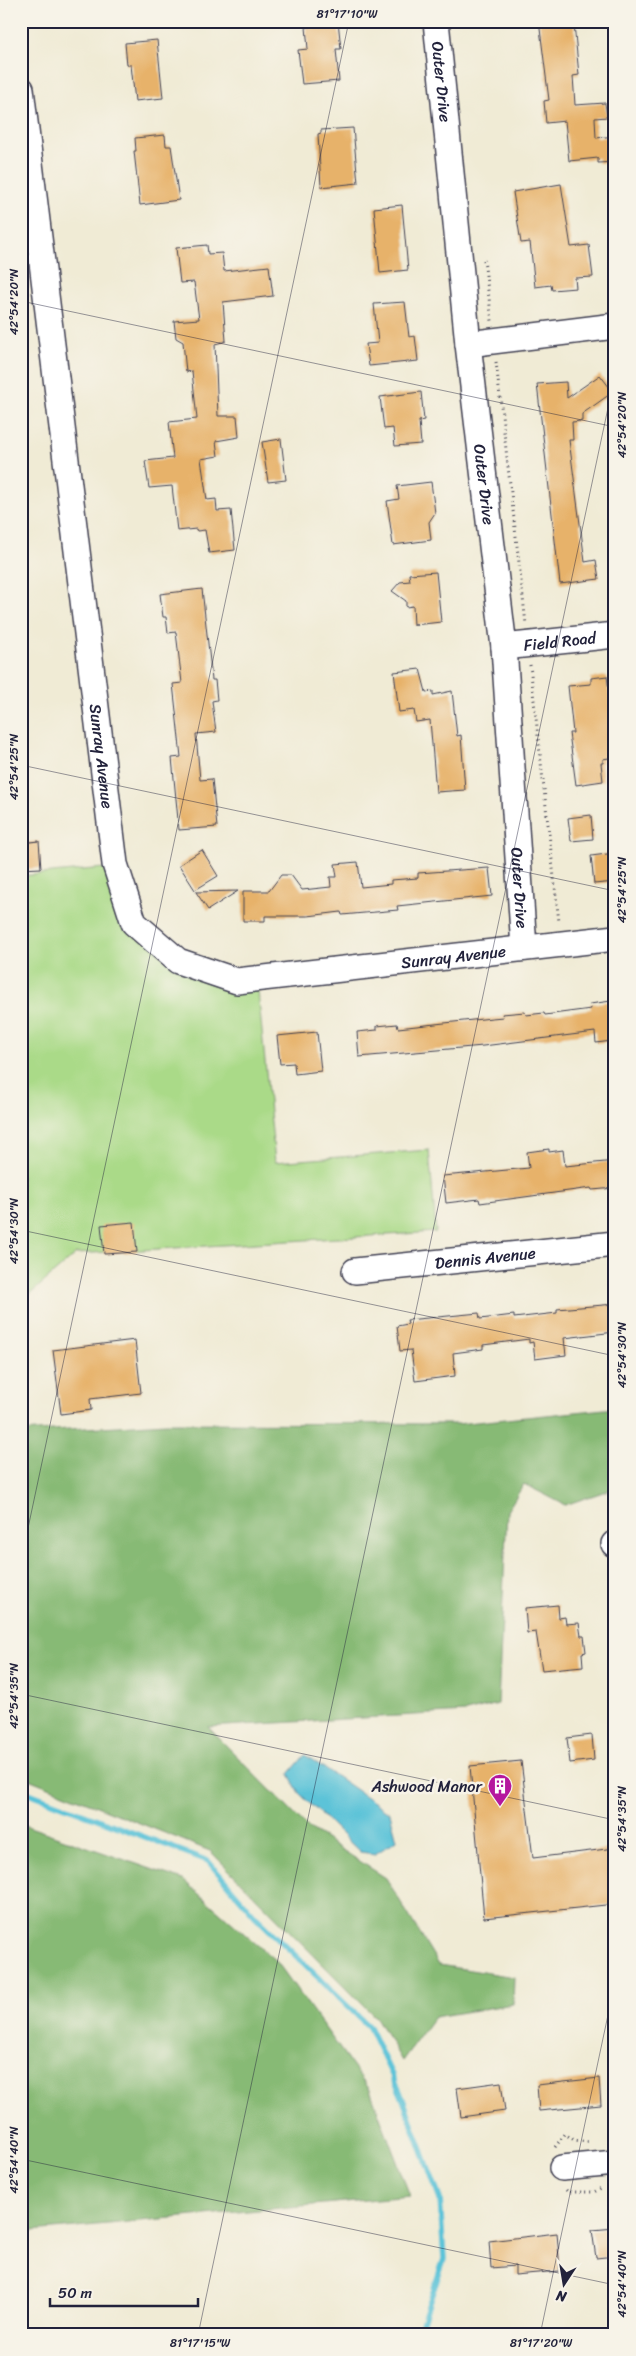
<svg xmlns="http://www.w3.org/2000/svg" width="636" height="2356" font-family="Sriracha,sans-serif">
<rect width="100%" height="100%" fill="#f7f3e8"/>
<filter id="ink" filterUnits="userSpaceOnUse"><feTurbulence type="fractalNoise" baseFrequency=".02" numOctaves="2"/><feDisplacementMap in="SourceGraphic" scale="10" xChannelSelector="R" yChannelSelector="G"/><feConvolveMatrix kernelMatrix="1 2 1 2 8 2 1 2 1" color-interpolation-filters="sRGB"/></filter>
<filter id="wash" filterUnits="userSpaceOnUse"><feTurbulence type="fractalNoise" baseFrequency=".0096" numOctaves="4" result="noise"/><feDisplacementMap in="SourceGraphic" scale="20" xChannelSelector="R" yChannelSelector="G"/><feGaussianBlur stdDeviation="1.12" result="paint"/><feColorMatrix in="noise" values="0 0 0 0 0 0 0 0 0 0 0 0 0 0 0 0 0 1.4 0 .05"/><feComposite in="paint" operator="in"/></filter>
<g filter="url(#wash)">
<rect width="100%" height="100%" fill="#f0ebd5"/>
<!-- green -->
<polygon fill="#aada88" stroke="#667e62" points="104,868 138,930 258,991 275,1162 429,1150 436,1232 76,1254 21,1302 21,876"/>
<!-- forest -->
<g fill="#87ba74" stroke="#546e58">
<polygon points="615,1408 615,1488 565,1505 524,1484 507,1511 498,1704 466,1712 208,1727 308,1828 386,1878 439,1965 514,1977 513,2004 434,2017 402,2061 377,2019 210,1851 21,1776 21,1432 166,1423 457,1424"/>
<polygon points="21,1824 183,1880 277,1962 370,2090 410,2196 21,2232"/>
</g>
<!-- water -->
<polygon fill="#5bc3d8" stroke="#3e728a" points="305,1755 390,1813 397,1840 375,1854 360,1852 299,1793 289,1774"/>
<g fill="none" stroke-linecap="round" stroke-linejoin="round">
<!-- stream -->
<polyline stroke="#5bc3d8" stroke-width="5.5" points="21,1790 208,1861 255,1916 369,2027 401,2094 440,2199 444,2259 418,2335"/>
</g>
<g id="blocks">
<!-- building -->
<g fill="#e7b26a">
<polygon points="316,21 338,21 341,49 336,49 339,81 302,84 298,50 308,49 306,27 317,26"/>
<polygon points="539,21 569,21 570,24 574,24 579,75 573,76 575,105 605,103 607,117 595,118 596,138 615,136 615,162 598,163 598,158 569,161 565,121 546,123 544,101 549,100"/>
<polygon points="157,40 163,98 135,101 131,65 127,65 125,43"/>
<polygon points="353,128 358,183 321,187 318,134 321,133 321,130"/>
<polygon points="165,135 166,146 171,146 179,200 140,205 134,151 136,151 135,138"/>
<polygon points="561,184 571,247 589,245 593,277 575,278 576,288 552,290 551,285 535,287 530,242 521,243 513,192"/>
<polygon points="402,205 408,270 380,273 374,208"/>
<polygon points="207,245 208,254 222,253 224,271 269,266 273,296 223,302 226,341 215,344 218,416 237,416 239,437 216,441 218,456 201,459 207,500 216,499 217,511 231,510 235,550 209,553 205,530 197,531 196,529 177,531 172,486 149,488 145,461 173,458 169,422 197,419 192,371 186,372 183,342 176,338 174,321 199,319 194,282 180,283 176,248"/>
<polygon points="405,302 409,337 415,336 418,361 369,366 366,344 378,343 374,304"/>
<polygon points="600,375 613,392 582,414 582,421 572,422 573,440 569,440 585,562 596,560 599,579 560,584 537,384 566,382 567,398"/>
<polygon points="421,392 424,420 419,421 421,444 395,446 393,428 384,429 380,397"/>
<polygon points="281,439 286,480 268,482 262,442"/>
<polygon points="431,482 435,513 429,522 431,540 393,545 387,501 399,499 397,486"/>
<polygon points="436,572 441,622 414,625 413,606 406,607 406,601 392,591 400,582 410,581 409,574"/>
<polygon points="202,589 212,680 215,680 217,700 212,701 216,732 196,734 200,780 212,779 217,827 179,830 172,758 181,757 173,684 182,683 176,632 168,633 166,617 163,617 160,594"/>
<polygon points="420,669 426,692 433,691 433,695 452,691 457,736 461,735 465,790 436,792 430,720 416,722 414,710 399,712 394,672"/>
<polygon points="607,676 611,707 615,706 615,757 603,759 603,763 601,763 603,781 576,785 569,733 573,733 568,686 591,684 591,678"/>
<polygon points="591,815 593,839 571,841 568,818"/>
<polygon points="39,841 41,868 21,869 21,843"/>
<polygon points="202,850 218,876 195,890 179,865"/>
<polygon points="615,853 615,882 594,884 591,856"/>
<polygon points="358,862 361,887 391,884 391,880 418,878 418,873 489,868 492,896 397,906 398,910 342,915 341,912 308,916 265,916 265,921 243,921 243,891 269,891 281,875 291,875 302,890 331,887 330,877 337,877 335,864"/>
<polygon points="238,891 208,910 196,892"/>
<polygon points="611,1001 615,1028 615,1030 611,1031 612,1041 596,1043 595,1032 483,1046 359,1057 357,1032 377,1030 377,1026 397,1024 398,1028 435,1024 492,1018 503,1017 502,1014 525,1012 526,1015 544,1013 545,1015 591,1009 590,1004"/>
<polygon points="317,1032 321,1071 295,1074 294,1063 280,1064 277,1036"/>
<polygon points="549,1149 549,1152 563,1150 565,1166 615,1161 615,1188 592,1190 591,1188 480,1203 479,1199 446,1203 443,1176 529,1168 527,1152"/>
<polygon points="134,1222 137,1252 104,1254 101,1225"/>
<polygon points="615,1304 615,1332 564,1338 566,1355 535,1359 533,1342 529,1343 529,1339 483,1345 483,1349 453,1353 455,1376 415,1381 411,1350 400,1351 397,1326 408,1324 407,1320 479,1313 480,1319 514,1315 514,1318 557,1313 557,1309"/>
<polygon points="135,1340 141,1393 90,1399 91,1410 61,1414 53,1350"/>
<polygon points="558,1605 559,1618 565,1617 566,1624 579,1623 581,1636 584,1636 586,1652 582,1653 583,1666 542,1670 536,1632 527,1633 525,1608"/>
<polygon points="592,1735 594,1760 570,1763 567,1738"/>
<polygon points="521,1761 533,1858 615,1848 615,1904 484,1918 470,1766"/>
<polygon points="599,2078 601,2105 539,2111 537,2085"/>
<polygon points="501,2082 505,2111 461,2117 457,2088"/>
<polygon points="615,2228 615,2256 596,2258 592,2230"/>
<polygon points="557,2233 560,2271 515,2275 515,2266 491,2268 489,2241"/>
</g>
</g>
</g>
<g filter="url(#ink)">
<use href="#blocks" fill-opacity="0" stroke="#414052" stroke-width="1"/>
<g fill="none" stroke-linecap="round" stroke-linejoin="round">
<defs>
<g id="minor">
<path id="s1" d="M436,21L468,344L504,647L524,948"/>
<path id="s2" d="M21,89L115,864L134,923L178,961L237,981L615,938"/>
<polyline points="468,344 615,326"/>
<path id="s3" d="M504,647L615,635"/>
<path id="s4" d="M355,1271L615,1244"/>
<polyline points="614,1544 615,1544"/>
<polyline points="562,2168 615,2163"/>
</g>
</defs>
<!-- minor casing -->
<use href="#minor" stroke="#414052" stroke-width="28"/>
<!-- path -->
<g stroke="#414052" stroke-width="3" stroke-dasharray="1 4" stroke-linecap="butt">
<polyline points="484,260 492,321"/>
<polyline points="496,362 526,624"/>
<polyline points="530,665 559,922"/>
<polyline points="555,2147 565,2134 574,2140 589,2142"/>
<polyline points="566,2190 568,2192 594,2192 603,2187"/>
</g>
<!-- minor -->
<use href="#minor" stroke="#fff" stroke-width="25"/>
</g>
</g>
<!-- ticks -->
<path fill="none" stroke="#22223b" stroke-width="1" stroke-opacity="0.45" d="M21,301L615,427M21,765L615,891M21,1230L615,1356M21,1561L349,21M21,1694L615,1820M21,2159L615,2285M198,2335L615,375M540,2335L615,1982"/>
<!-- icons -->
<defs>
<symbol id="building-pin" viewBox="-11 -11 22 30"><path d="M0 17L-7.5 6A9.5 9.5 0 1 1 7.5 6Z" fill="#b5179e" stroke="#f7f3e8"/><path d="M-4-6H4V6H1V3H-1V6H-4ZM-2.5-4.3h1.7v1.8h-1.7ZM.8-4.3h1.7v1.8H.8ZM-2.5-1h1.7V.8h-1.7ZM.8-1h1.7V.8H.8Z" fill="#fff"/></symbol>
</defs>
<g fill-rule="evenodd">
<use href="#building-pin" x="486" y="1772" width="28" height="38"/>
</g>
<g text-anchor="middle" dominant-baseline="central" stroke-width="5" stroke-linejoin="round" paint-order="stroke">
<!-- street labels -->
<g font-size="16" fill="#22223b" stroke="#f7f3e8">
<text stroke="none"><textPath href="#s1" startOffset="61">Outer Drive</textPath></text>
<text stroke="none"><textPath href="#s1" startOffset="466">Outer Drive</textPath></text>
<text stroke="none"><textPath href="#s3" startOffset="56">Field Road</textPath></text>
<text stroke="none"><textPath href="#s2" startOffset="672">Sunray Avenue</textPath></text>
<text stroke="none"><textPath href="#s1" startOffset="871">Outer Drive</textPath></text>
<text stroke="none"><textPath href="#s2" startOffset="1181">Sunray Avenue</textPath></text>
<text stroke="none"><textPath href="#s4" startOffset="131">Dennis Avenue</textPath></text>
</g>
<!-- poi labels -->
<g font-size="16" fill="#22223b" stroke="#f7f3e8" text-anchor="end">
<text x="482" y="1786">Ashwood Manor</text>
</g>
</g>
<!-- margin -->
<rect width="636" height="2356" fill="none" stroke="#f7f3e8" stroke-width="55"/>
<!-- north arrow -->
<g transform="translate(564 2284) rotate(192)" stroke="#f7f3e8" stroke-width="4" paint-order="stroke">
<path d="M0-4L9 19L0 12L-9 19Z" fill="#22223b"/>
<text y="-8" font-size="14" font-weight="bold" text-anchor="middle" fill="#22223b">N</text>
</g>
<!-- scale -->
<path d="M50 2298v8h148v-8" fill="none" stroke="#22223b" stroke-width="2.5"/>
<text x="58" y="2298" font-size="15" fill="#22223b" stroke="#f7f3e8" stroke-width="4" paint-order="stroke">50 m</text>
<rect x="28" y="28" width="580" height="2300" fill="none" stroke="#22223b" stroke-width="2"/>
<g font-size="12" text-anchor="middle" fill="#22223b">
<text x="347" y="18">81°17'10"W</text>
<text transform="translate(14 302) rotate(-90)" y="4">42°54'20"N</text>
<text transform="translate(622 425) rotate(-90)" y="4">42°54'20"N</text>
<text transform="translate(14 767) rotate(-90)" y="4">42°54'25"N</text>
<text transform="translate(622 890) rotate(-90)" y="4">42°54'25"N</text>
<text transform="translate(14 1231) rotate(-90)" y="4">42°54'30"N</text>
<text transform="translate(622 1355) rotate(-90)" y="4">42°54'30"N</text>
<text transform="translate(14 1696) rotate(-90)" y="4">42°54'35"N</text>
<text transform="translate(622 1819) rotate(-90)" y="4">42°54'35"N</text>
<text transform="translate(14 2160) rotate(-90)" y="4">42°54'40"N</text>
<text transform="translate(622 2284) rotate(-90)" y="4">42°54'40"N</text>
<text x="200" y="2347">81°17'15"W</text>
<text x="541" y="2347">81°17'20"W</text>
</g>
</svg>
